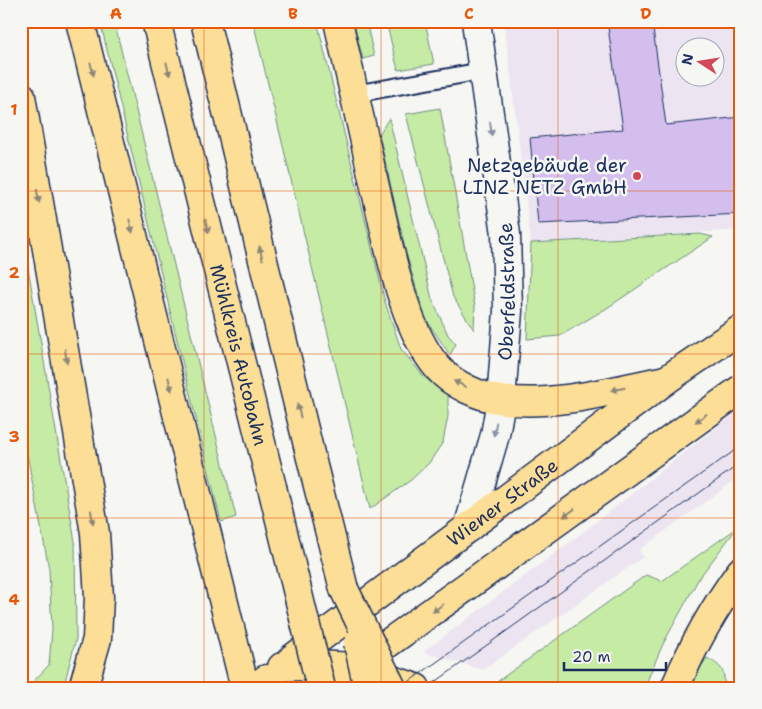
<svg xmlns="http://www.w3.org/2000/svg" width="762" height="709" font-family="'Shantell Sans',sans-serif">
<rect width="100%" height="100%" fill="#f6f6f2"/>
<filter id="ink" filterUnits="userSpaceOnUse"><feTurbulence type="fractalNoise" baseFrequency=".02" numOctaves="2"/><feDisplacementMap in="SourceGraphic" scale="10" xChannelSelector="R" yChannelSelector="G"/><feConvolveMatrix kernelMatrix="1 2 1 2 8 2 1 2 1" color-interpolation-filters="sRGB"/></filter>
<g filter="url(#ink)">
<!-- built -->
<g fill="#ece5f1" fill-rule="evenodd">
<path d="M504,21H741V230L531,243ZM684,48H714V78H684Z"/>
<polygon points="741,408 741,476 639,550 643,557 483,670 423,652 578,536"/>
</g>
<!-- green -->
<g fill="#c6eba5" stroke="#708d82">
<polygon points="100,21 114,21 236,517 221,522"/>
<polygon points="253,21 317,21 385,302 401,349 424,377 448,394 448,416 443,442 429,463 411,480 370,509"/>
<polygon points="353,21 366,21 374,56 363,59"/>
<polygon points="386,21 425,21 434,64 398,70"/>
<polygon points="440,108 475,307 474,330 453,297 406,114"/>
<polygon points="389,118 432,299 448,335 456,344 450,355 425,318 406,253 379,134"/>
<polygon points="21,227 75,542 76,639 64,685 47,682 28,687 49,665 52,629 49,569 21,423"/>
<polygon points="700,234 713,237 607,308 560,336 527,339 531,243"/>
<polygon points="737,528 699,578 663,644 644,688 508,688 498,681 646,575 662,581"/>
<path d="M707,658C723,667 725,670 724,688H690L697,672Z"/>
</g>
<!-- building -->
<polygon fill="#d3beee" stroke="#1b2f5e" points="607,21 652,21 666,125 741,117 741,214 538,224 530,138 623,129"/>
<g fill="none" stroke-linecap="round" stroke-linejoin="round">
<defs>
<polyline id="lane" points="354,94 482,71"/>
<g id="street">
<path id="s1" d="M468,528L495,435L501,400L508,311L506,234L476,21"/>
</g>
<g id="primary">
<path d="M338,21C350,77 363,132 375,187C388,241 402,327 438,368C453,385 480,397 502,400C556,407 613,390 666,380"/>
<path id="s2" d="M293,658L666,380L741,329"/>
</g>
<g id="highway">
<polyline points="80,21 245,688"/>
<path id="s3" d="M156,21L272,487"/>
<polyline points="205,21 311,458 344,589"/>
<polyline points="21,96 95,533 99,597 97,639 83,688"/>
<polyline points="282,667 317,665 354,667 416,688"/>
<polyline points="263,688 266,679"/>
<polyline points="326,688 741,389"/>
<path d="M675,688C693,645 713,609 741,571"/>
</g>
</defs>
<!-- lane casing -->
<use href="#lane" stroke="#1b2f5e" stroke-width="20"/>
<!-- street casing -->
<use href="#street" stroke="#1b2f5e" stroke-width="31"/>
<!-- primary casing -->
<use href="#primary" stroke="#1b2f5e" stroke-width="31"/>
<!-- highway casing -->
<use href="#highway" stroke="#1b2f5e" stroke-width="31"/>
<!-- lane -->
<use href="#lane" stroke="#f6f6f2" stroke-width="16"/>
<!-- street -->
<use href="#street" stroke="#f6f6f2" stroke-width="28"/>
<!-- primary -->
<use href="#primary" stroke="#fcde96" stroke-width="28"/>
<!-- highway -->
<use href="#highway" stroke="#fcde96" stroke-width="28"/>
<!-- tram -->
<g stroke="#1b2f5e" stroke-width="1">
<polyline points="400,688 741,446"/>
<polyline points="427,688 741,463"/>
</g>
<defs>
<g id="highway-bridge">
<polyline points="272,487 321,688"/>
<polyline points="344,589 392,688"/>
<polyline points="358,643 368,688"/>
</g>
</defs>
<!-- highway-bridge casing -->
<use href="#highway-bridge" stroke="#1b2f5e" stroke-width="31" stroke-linecap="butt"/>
<!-- highway-bridge -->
<use href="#highway-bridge" stroke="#fcde96" stroke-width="28"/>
</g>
<!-- one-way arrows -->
<defs><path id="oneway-solid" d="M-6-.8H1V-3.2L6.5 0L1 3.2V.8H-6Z" transform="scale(1.25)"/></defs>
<g fill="#8c867a">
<use href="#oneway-solid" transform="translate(92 69) rotate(76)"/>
<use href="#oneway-solid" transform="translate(168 69) rotate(76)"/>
<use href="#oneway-solid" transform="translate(38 196) rotate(80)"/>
<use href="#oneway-solid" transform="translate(131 226) rotate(76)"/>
<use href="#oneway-solid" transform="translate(207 226) rotate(76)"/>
<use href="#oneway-solid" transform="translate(261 253) rotate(-104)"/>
<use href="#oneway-solid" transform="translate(66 356) rotate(80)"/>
<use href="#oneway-solid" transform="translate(170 384) rotate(76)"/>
<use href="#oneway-solid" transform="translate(460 384) rotate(-153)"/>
<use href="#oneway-solid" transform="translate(618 389) rotate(170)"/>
<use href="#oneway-solid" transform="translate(299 411) rotate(-104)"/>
<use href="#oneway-solid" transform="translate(701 418) rotate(144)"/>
<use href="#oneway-solid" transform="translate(569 513) rotate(144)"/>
<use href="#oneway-solid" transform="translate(92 517) rotate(81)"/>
<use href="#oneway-solid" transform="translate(438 608) rotate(144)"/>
</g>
<g fill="#8892a8">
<use href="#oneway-solid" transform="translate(491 129) rotate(82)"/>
<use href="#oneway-solid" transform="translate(495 429) rotate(101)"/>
</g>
</g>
<!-- grid -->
<path fill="none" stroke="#e8590c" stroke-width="1" stroke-opacity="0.55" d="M204,21V688M381,21V688M558,21V688M21,191H741M21,354H741M21,518H741"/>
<!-- markers -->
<circle fill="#d1495b" stroke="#f6f6f2" stroke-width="2" cx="637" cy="176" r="5"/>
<g text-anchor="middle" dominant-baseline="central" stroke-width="5" stroke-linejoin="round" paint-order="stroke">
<!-- poi labels -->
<g font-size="19" fill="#1b2f5e" stroke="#f6f6f2" text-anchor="end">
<text x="627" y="165">Netzgebäude der<tspan x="627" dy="22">LINZ NETZ GmbH</tspan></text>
</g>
<!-- street labels -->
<g font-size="19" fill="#1b2f5e" stroke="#f6f6f2">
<text stroke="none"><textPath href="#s1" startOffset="241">Oberfeldstraße</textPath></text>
<text stroke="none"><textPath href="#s3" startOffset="344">Mühlkreis Autobahn</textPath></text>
<text stroke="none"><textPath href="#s2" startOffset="261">Wiener Straße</textPath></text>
</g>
</g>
<!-- margin -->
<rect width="762" height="709" fill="none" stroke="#f6f6f2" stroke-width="55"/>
<!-- north arrow -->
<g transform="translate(700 62) rotate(282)"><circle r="24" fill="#f6f6f2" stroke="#9ea6b7"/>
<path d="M0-4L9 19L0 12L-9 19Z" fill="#d1495b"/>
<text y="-8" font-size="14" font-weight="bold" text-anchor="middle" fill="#1b2f5e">N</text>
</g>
<!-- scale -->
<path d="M564 662v8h102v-8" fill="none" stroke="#1b2f5e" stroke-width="2.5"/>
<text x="572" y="662" font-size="15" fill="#1b2f5e" stroke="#f6f6f2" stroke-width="4" paint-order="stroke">20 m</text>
<rect x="28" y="28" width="706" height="654" fill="none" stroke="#e8590c" stroke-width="2"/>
<g font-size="16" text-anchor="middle" font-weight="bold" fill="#e8590c">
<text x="116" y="19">A</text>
<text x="293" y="19">B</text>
<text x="469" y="19">C</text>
<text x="646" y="19">D</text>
<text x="14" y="115">1</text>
<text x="14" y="278">2</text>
<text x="14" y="442">3</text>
<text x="14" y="605">4</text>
</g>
</svg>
